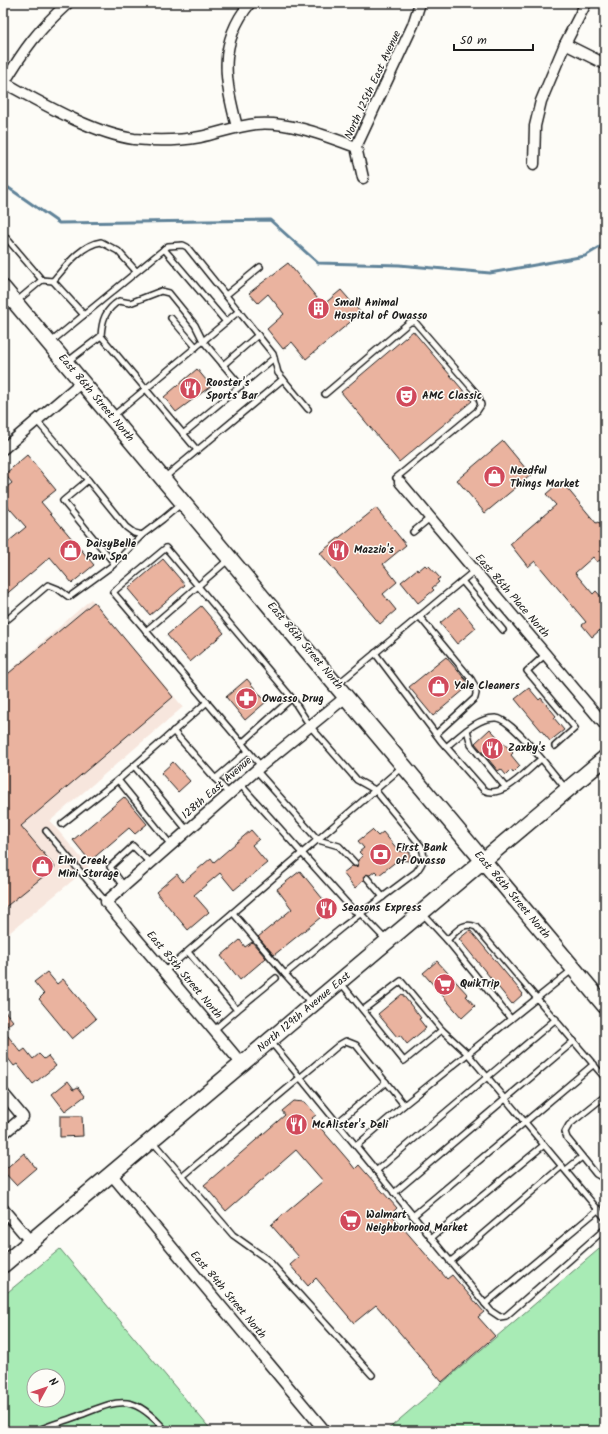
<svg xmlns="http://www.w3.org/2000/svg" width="608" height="1434" font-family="Kalam,sans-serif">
<rect width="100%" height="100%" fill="#fdfcf7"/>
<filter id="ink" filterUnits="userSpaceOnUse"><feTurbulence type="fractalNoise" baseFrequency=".025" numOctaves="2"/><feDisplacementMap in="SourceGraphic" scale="8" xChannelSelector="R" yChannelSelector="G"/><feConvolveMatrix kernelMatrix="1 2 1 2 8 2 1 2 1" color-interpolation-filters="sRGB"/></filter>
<g filter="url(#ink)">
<!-- built -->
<polygon fill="#f7e6dd" points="91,599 183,707 50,821 89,867 3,938 3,677"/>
<!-- green -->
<g fill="#a8ebb5" stroke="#628468" fill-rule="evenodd">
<polygon points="605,1244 605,1431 386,1431"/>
<path d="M60,1249L212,1431H3V1296ZM34,1376H58V1400H34Z"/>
</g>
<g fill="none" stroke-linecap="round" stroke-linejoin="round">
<!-- stream -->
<polyline stroke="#608399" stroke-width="3" points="3,184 59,223 270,220 318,263 399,265 490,273 585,256 605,244"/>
</g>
<!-- building -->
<g fill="#eab39f" stroke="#1c1c1c">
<polygon points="288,263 323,305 341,290 361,313 306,359 292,342 283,349 267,329 284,314 268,294 258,303 249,293"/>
<polygon points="413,331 472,401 399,462 341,392"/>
<polygon points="197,369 211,386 176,412 164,397"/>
<polygon points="503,441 531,475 485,513 457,480"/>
<polygon points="27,455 56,490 41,502 94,565 72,583 50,557 3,597 3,546 26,527 3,501 3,490 12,483 5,474"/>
<polygon points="561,481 596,523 598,522 605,530 605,565 600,560 597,562 593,557 575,573 593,594 596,591 605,601 605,626 592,637 582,625 586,622 535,561 528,567 510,544 556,505 546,494"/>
<polygon points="376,508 406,545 383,564 397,582 383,594 396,610 380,624 320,553"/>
<polygon points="163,559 185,585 150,615 128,589"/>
<polygon points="425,565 427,567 429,566 440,578 437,580 439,582 432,588 434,590 418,603 401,582 417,569 418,571"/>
<polygon points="94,602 173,697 21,826 55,867 3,909 3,678"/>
<polygon points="201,606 224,633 190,662 167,635"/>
<polygon points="459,607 476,628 457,644 440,623"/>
<polygon points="446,657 470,685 433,716 409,687"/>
<polygon points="247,679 266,702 245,720 226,697"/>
<polygon points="529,688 539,700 541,698 556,716 554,718 564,730 550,741 515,699"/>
<polygon points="490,729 513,753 511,755 520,766 513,773 511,770 506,775 501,769 498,771 475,743"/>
<polygon points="173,762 190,781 178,792 161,773"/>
<polygon points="124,797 147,824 135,834 129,828 90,861 73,840"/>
<polygon points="251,830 259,839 252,845 267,863 234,890 220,873 194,895 209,912 188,930 156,892 177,874 183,882 211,858 214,862"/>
<polygon points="372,830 378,836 383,832 399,851 410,852 410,861 398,860 379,875 375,871 370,875 365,875 364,880 355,888 343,873 352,866 358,866 358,860 363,856 359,852 364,848 358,841"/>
<polygon points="300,871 331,909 274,955 258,937 292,909 277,889"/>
<polygon points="470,930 523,994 512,1004 459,939"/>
<polygon points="240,940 245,947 252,942 266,958 240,980 221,956"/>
<polygon points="437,961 468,995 466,996 475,1006 462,1018 423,973"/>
<polygon points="47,972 57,984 63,979 96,1019 72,1039 39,999 44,994 34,982"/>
<polygon points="402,994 421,1018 419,1019 426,1028 407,1044 400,1035 397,1037 378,1014"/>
<polygon points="3,1009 13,1021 3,1029"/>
<polygon points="3,1030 21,1052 25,1049 33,1059 39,1054 44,1059 48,1056 56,1066 33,1084 17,1064 14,1066 3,1052"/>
<polygon points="68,1081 74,1089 78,1087 85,1096 65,1111 52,1094"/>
<polygon points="294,1101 305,1102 316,1115 312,1118 348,1160 355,1169 359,1165 397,1208 391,1214 447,1279 452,1275 484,1312 478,1317 495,1336 442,1382 376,1305 354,1323 316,1278 308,1286 290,1265 299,1257 271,1225 323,1181 296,1150 226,1211 204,1185 285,1115 282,1111"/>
<polygon points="60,1116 82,1116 83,1136 60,1137"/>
<polygon points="24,1153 36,1168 16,1185 3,1171"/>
</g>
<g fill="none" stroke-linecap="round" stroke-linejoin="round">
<defs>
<g id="lane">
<polyline points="3,234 42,280 53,281 84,315"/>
<polyline points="164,249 226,322"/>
<path d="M53,281C66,266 81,245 101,242L118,251L136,271"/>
<polyline points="226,295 260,267"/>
<polyline points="17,301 42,280"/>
<polyline points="171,318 196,347"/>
<polyline points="51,342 168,246 183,245 187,247 273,354 278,373 308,409"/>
<polyline points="67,362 101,336"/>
<polyline points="223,365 258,335"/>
<polyline points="325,394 405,326 410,322 415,322 478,395 481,405 477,411 396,478"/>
<polyline points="112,417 239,311"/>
<polyline points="37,421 88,480 126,527 134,533 142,535 163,519 181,504"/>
<polyline points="183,434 274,358"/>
<path d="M197,450L101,336C102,320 105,310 119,301L130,303L161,291L169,293L195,325L203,341L241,386"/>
<polyline points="164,478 283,379"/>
<polyline points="88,480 63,501 114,563"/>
<polyline points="413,532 430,518"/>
<polyline points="462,581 503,630"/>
<path d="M419,616L471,679C475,685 478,691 475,698L436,734"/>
<polyline points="3,619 8,619 48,585 58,589 69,597 113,565 142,535"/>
<polyline points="146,631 228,560"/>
<path d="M375,653L441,741L484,790C502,800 527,770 541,759"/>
<polyline points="546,654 527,671 575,728 555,746"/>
<polyline points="338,684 474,571"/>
<polyline points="467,730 471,745 506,788"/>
<polyline points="173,731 229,794"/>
<polyline points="242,743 292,698"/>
<path d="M446,747C459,737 477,717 496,718C513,719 554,775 566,789"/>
<polyline points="134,766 187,830"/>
<path d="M261,766L113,592L166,548L292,698L310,726L357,780L375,790L421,846C426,857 424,862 416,872L344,926L285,974L312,1004"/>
<polyline points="256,770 318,840 339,846 355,863"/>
<polyline points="215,779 248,751"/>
<polyline points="240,784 353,910 361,914 387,941"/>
<polyline points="62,824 118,780"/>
<polyline points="46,831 106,902"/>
<polyline points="171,845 118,780 207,702"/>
<polyline points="367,878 383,897"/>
<polyline points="124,886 110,867 133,846 150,863"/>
<polyline points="233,913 285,974"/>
<polyline points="422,913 447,940 511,1019"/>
<path d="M447,940C457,931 463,921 476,927L605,1078"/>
<polyline points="188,952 237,1010 214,1030"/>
<polyline points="165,971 402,767"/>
<polyline points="341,983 404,1061 442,1030"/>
<polyline points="237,1010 276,978"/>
<polyline points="363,1010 401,981 442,1030 468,1054 605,1218"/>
<polyline points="271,1042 491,1311 500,1317 506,1316 605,1229"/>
<polyline points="605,1096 569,1125 565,1132 567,1138 596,1174 605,1179"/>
<polyline points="337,1123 386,1082"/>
<polyline points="152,1141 233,1235 268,1260 372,1375"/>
<polyline points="356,1146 404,1105"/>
<polyline points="566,1170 582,1157"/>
<polyline points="376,1171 556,1019"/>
<polyline points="183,1176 339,1045 346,1041 356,1045 404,1105 572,970"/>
<polyline points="394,1193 574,1041"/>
<polyline points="413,1216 594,1064"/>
<polyline points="431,1238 544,1145"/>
<polyline points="450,1262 562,1166"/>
<polyline points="485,1304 599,1209"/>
<path d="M37,1431C49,1425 62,1422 75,1417C118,1401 131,1390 166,1431"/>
</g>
<g id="street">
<polyline points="565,44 605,64"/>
<path d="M3,82C40,102 92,133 134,139C155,141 179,141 200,137C219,133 237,126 256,124C289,121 326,136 356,147"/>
<path d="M4,83C25,48 38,30 68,3"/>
<path d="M237,127C225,80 217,44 250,3"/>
<polyline points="534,164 535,126 541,101 565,44 586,3"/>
<polyline points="363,178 356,147 413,25 420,3"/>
<polyline points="3,449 82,382"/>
<polyline points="400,482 605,725"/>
<polyline points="242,1064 106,902 261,766 347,696"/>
<polyline points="3,1093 23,1117 3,1134"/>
<polyline points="111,1174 325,1431"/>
<polyline points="3,1209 31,1242"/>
</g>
<g id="secondary">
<polyline points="3,288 605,1006"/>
<polyline points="3,1265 605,758"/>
</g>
</defs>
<!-- lane casing -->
<use href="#lane" stroke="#1c1c1c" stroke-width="8"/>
<!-- street casing -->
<use href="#street" stroke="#1c1c1c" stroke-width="13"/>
<!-- secondary casing -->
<use href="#secondary" stroke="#1c1c1c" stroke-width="18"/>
<!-- lane -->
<use href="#lane" stroke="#fdfcf7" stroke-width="5"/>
<!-- street -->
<use href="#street" stroke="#fdfcf7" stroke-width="10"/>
<!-- secondary -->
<use href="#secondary" stroke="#fdfcf7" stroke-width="15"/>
</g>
</g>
<!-- icons -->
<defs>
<symbol id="building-disc" viewBox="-11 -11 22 22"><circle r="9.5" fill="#d1495b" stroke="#fdfcf7"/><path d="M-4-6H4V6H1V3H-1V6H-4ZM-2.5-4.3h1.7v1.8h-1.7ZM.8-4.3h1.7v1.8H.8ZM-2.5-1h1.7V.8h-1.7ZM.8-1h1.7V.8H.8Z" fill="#fff"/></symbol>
<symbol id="restaurant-disc" viewBox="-11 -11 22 22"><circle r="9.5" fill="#d1495b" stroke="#fdfcf7"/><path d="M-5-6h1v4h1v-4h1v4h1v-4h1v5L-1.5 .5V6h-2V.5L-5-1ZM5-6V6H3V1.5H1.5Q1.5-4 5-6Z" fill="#fff"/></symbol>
<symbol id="theatre-disc" viewBox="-11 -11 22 22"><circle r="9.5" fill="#d1495b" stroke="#fdfcf7"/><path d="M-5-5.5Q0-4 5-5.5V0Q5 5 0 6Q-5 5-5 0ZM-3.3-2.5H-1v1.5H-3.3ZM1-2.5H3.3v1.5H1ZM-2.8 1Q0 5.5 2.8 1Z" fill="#fff"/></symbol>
<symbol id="shop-disc" viewBox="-11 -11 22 22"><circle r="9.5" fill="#d1495b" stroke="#fdfcf7"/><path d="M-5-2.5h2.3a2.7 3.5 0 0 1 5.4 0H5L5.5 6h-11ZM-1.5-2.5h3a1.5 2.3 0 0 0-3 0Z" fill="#fff"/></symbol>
<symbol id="pharmacy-disc" viewBox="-11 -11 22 22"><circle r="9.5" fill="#d1495b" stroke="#fdfcf7"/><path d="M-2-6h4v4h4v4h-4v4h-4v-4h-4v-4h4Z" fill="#fff"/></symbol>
<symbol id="bank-disc" viewBox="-11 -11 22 22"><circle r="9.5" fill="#d1495b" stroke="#fdfcf7"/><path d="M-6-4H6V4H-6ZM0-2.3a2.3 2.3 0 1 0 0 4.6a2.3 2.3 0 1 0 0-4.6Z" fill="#fff"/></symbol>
<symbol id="supermarket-disc" viewBox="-11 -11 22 22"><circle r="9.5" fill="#d1495b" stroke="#fdfcf7"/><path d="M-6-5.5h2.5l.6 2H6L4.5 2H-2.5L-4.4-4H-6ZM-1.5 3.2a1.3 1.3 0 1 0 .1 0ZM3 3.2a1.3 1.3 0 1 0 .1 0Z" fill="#fff"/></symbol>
</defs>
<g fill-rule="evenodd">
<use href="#building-disc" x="306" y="296" width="25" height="25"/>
<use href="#restaurant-disc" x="178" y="376" width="25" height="25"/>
<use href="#theatre-disc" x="394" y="384" width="25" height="25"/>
<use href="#shop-disc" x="482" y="464" width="25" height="25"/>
<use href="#shop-disc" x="58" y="538" width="25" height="25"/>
<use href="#restaurant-disc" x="326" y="538" width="25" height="25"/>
<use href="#shop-disc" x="426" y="674" width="25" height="25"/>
<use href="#pharmacy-disc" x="234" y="686" width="25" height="25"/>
<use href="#restaurant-disc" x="480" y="736" width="25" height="25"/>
<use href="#bank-disc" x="368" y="842" width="25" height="25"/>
<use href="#shop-disc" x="30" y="854" width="25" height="25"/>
<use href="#restaurant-disc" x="314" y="896" width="25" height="25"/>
<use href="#supermarket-disc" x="432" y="972" width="25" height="25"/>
<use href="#restaurant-disc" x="284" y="1112" width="25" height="25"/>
<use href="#supermarket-disc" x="338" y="1208" width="25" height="25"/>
</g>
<g text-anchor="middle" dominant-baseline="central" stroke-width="3" stroke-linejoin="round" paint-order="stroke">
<!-- street labels -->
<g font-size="11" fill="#1c1c1c" stroke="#fdfcf7">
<text transform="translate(373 85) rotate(-65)">North 125th East Avenue</text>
<text transform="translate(96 398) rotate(50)">East 86th Street North</text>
<text transform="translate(512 596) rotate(49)">East 86th Place North</text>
<text transform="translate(305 646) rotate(50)">East 86th Street North</text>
<text transform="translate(217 788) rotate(-41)">128th East Avenue</text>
<text transform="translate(512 895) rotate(50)">East 86th Street North</text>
<text transform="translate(184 975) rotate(50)">East 85th Street North</text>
<text transform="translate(304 1012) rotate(-40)">North 129th Avenue East</text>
<text transform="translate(228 1295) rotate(50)">East 84th Street North</text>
</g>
<!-- poi labels -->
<g font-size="11" font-weight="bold" fill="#1c1c1c" stroke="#fdfcf7" text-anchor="start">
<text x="334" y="303">Small Animal<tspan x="334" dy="13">Hospital of Owasso</tspan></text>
<text x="206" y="383">Rooster's<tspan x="206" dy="13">Sports Bar</tspan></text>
<text x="422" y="396">AMC Classic</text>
<text x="510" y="471">Needful<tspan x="510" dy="13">Things Market</tspan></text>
<text x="86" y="544">DaisyBelle<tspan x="86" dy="13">Paw Spa</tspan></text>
<text x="354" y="550">Mazzio's</text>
<text x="454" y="686">Yale Cleaners</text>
<text x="262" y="699">Owasso Drug</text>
<text x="508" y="748">Zaxby's</text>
<text x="396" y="848">First Bank<tspan x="396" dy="13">of Owasso</tspan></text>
<text x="58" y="861">Elm Creek<tspan x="58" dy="13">Mini Storage</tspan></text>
<text x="342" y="908">Seasons Express</text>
<text x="460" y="984">QuikTrip</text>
<text x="312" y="1125">McAlister's Deli</text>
<text x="366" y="1215">Walmart<tspan x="366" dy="13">Neighborhood Market</tspan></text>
</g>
</g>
<!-- margin -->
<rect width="608" height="1434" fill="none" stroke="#fdfcf7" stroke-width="16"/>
<rect x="8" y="8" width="592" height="1418" fill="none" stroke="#1c1c1c" stroke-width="1.5" filter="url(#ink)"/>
<!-- north arrow -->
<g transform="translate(46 1388) rotate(50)"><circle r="19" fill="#fdfcf7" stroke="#a3a29f"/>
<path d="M0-3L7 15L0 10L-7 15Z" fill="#d1495b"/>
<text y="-6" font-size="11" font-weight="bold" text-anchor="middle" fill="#1c1c1c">N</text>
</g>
<!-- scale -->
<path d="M454 44v6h79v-6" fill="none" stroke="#1c1c1c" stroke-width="2"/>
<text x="460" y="44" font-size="12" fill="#1c1c1c" stroke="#fdfcf7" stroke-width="3" paint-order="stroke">50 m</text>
</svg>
